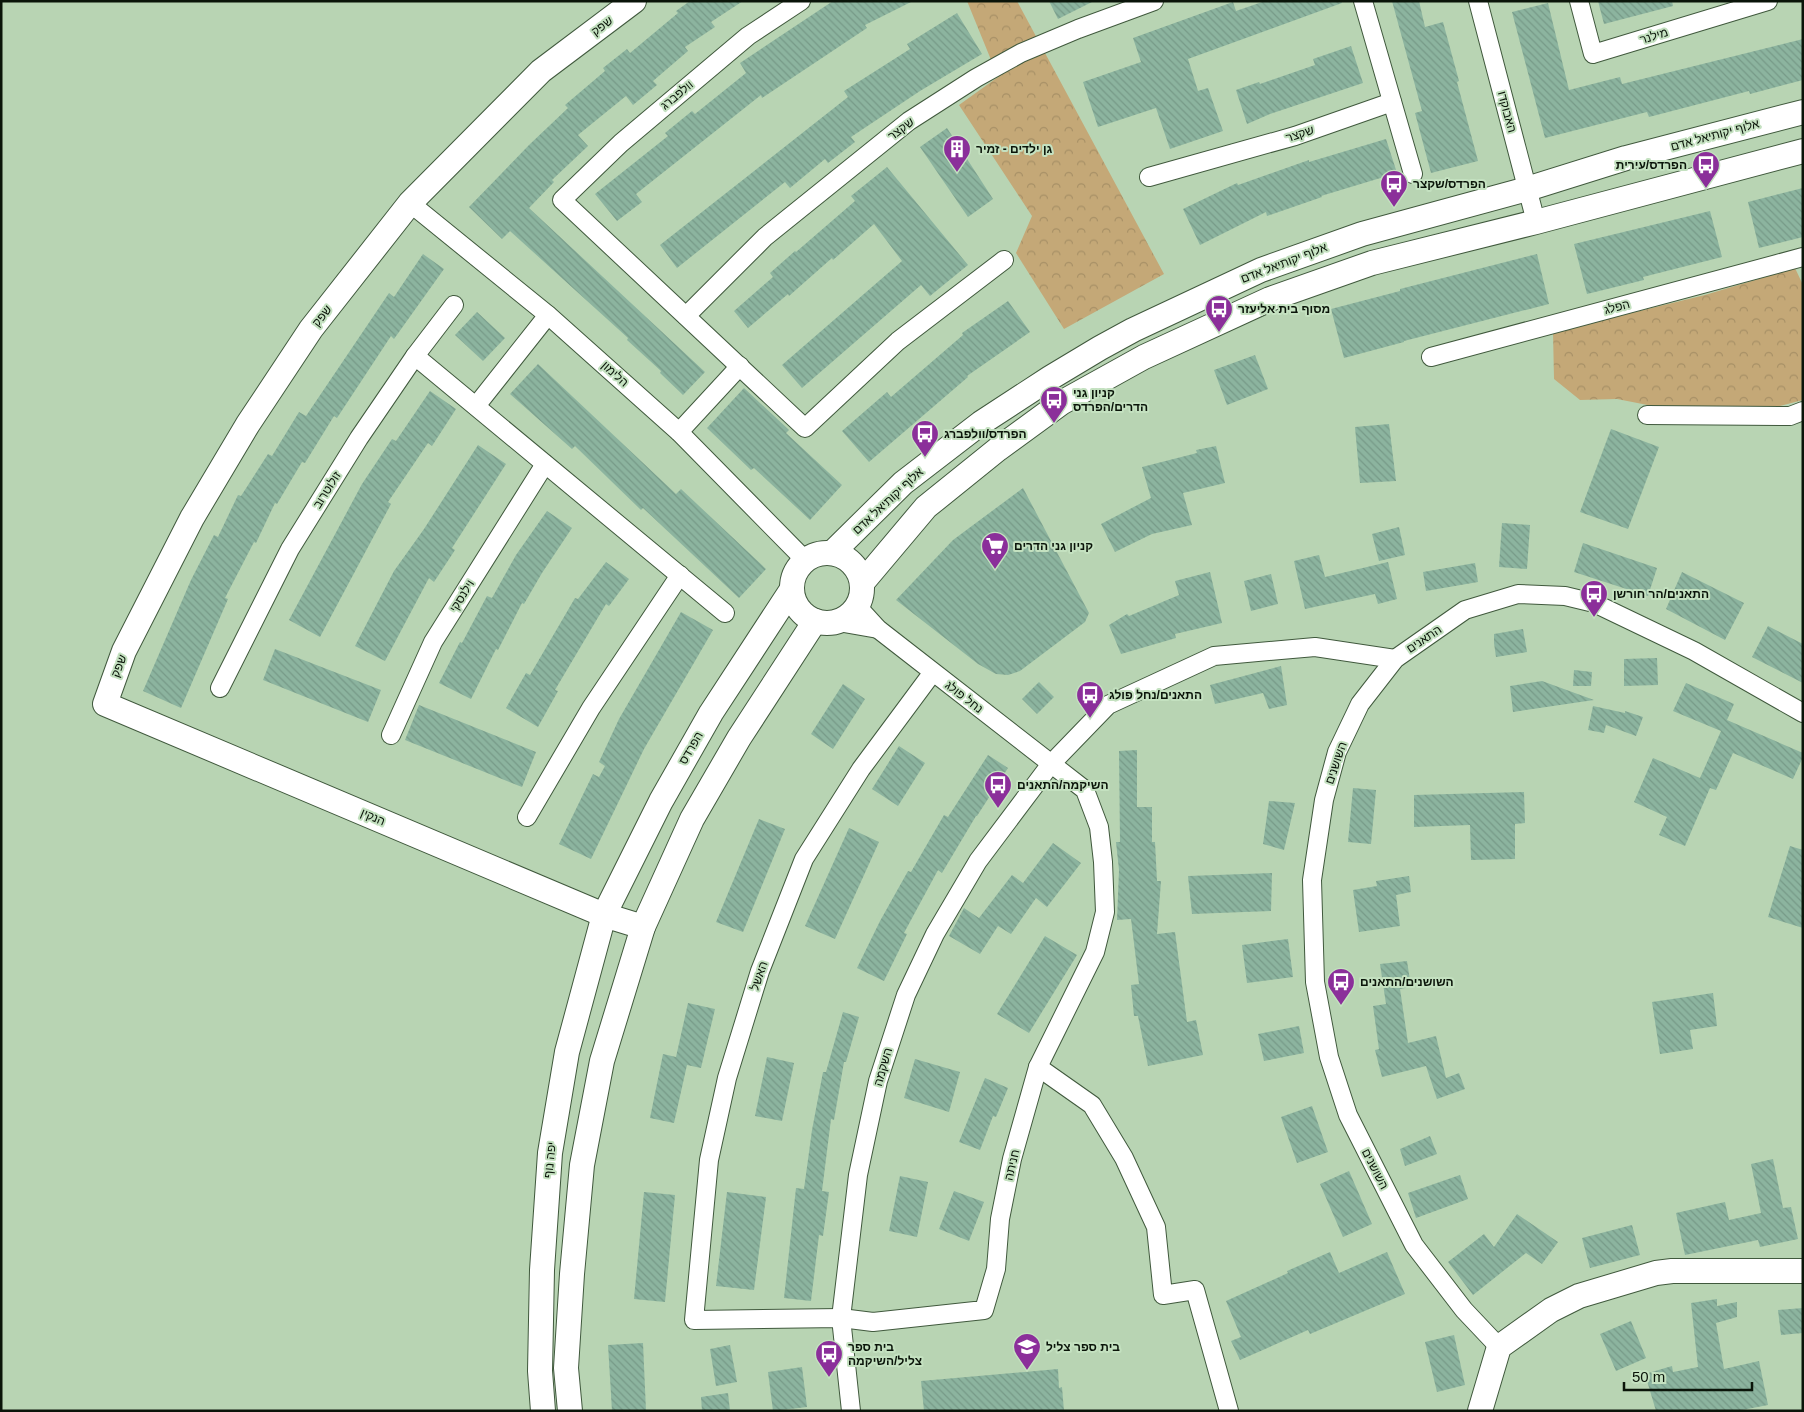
<svg xmlns="http://www.w3.org/2000/svg" width="1804" height="1412" font-family="Helvetica,Heebo,sans-serif">
<defs>
<pattern id="park-crowns" width="20" height="18" patternUnits="userSpaceOnUse" patternTransform="scale(1.25)"><rect width="20" height="18" fill="#c4a877"/><path d="M2 6a3 3 0 1 1 6 0M12 15a3 3 0 1 1 6 0" fill="none" stroke="#a79066"/></pattern>
<pattern id="building-back-hatch" width="6" height="6" patternUnits="userSpaceOnUse" patternTransform="scale(1.25)"><rect width="6" height="6" fill="#8cb49f"/><path d="M-1 5l2 2M0 0l6 6M5-1l2 2" fill="none" stroke="#779a88"/></pattern>
</defs>
<rect width="100%" height="100%" fill="#b8d4b3"/>
<!-- park -->
<g fill="url(#park-crowns)">
<polygon points="967,1 1017,1 1164,274 1064,329 1016,253 1032,216 959,105 998,77"/>
<polygon points="1795,268 1803,285 1803,400 1772,408 1718,410 1700,406 1673,410 1617,399 1580,400 1554,379 1553,332 1705,295"/>
</g>
<!-- building -->
<g fill="url(#building-back-hatch)">
<polygon points="690,1 743,1 711,22 715,27 685,47 688,51 653,81 657,85 633,105 626,96 578,135 588,146 552,180 554,182 529,208 705,372 683,395 660,373 661,371 627,340 628,338 510,231 502,239 469,207 529,145 568,108 565,105 605,71 603,68 627,49 630,53 678,13 676,11"/>
<polygon points="833,1 913,1 865,25 867,28 762,98 761,95 636,194 642,202 617,221 595,194 668,136 665,133 692,111 695,114 746,73 740,63"/>
<polygon points="1049,1 1094,1 1058,19"/>
<polygon points="1265,1 1341,1 1342,3 1188,59 1198,91 1208,88 1223,131 1170,149 1156,108 1098,127 1083,82 1141,62 1133,38 1233,2 1236,11"/>
<polygon points="1392,1 1419,1 1425,27 1443,22 1459,81 1457,82 1478,161 1431,173 1415,113 1422,111"/>
<polygon points="1598,1 1672,1 1673,6 1604,24"/>
<polygon points="1548,3 1569,90 1620,77 1622,84 1803,39 1803,80 1750,94 1749,91 1649,117 1647,112 1545,138 1512,12"/>
<polygon points="957,13 982,54 920,91 851,137 855,142 828,163 825,159 790,188 785,182 677,268 660,245 848,97 844,91 910,49 907,44"/>
<polygon points="1351,46 1363,83 1270,114 1247,124 1236,90 1259,82 1260,84 1315,65 1313,59"/>
<polygon points="947,128 993,199 968,217 920,147"/>
<polygon points="1386,139 1397,173 1321,196 1322,197 1267,216 1266,212 1200,245 1183,209 1237,183 1238,185 1309,160 1309,162"/>
<polygon points="887,167 968,265 930,296 921,285 802,388 782,365 902,261 874,224 833,260 832,258 789,296 788,294 748,328 734,311 773,277 770,273 795,251 796,252 855,201 851,196"/>
<polygon points="1803,188 1803,237 1759,248 1748,202"/>
<polygon points="1710,211 1722,257 1643,277 1644,280 1587,294 1574,244"/>
<polygon points="423,254 444,269 394,339 391,336 337,418 334,416 305,463 302,462 277,504 275,503 256,543 254,542 225,598 228,599 181,708 143,691 191,580 214,535 218,537 238,495 241,496 268,454 272,456 299,412 306,416 389,293 394,297"/>
<polygon points="1537,254 1549,304 1404,341 1404,342 1344,358 1331,309 1400,291 1400,289"/>
<polygon points="1008,301 1030,332 967,376 968,377 869,462 842,431 887,392 891,397 963,335 962,333"/>
<polygon points="477,312 505,338 483,361 455,335"/>
<polygon points="1255,355 1268,389 1227,405 1214,370"/>
<polygon points="538,364 676,494 681,489 766,569 739,598 643,508 641,510 575,446 572,449 510,394"/>
<polygon points="744,388 789,430 786,433 842,485 810,520 754,468 751,470 707,428"/>
<polygon points="430,391 456,409 432,446 428,443 388,502 391,504 320,637 289,620 362,484 392,439 396,441"/>
<polygon points="1389,424 1396,481 1360,483 1355,427"/>
<polygon points="1611,429 1659,447 1628,529 1580,512"/>
<polygon points="478,445 506,464 452,548 455,550 434,582 429,578 385,661 355,646 394,571 424,529"/>
<polygon points="1216,446 1225,483 1183,493 1192,525 1152,534 1115,552 1101,524 1151,498 1142,467 1197,453 1196,450"/>
<polygon points="1023,488 1089,613 1085,622 1020,671 1008,675 996,674 978,664 896,600 953,540"/>
<polygon points="547,511 572,528 542,573 524,604 522,603 498,650 496,649 471,699 439,683 460,642 462,643 487,596 492,598 516,555"/>
<polygon points="1502,523 1530,525 1527,569 1499,567"/>
<polygon points="1399,527 1405,555 1379,561 1372,534"/>
<polygon points="1583,543 1657,568 1648,596 1574,572"/>
<polygon points="1319,555 1325,577 1388,562 1397,599 1378,604 1375,594 1305,609 1294,561"/>
<polygon points="606,562 629,579 609,606 606,604 555,690 558,691 538,727 506,708 526,673 530,675 575,598 578,599"/>
<polygon points="1475,563 1478,582 1426,591 1423,572"/>
<polygon points="1210,572 1222,623 1175,634 1176,638 1121,654 1109,625 1127,614 1129,616 1179,595 1175,581"/>
<polygon points="1682,572 1744,603 1725,640 1666,609"/>
<polygon points="1271,574 1278,604 1251,611 1244,581"/>
<polygon points="681,612 713,630 644,749 591,859 559,844 593,774 599,777 605,766 599,762 619,719"/>
<polygon points="1768,626 1803,644 1803,683 1752,657"/>
<polygon points="1523,629 1527,652 1496,657 1494,643 1494,634"/>
<polygon points="275,649 381,690 368,722 263,680"/>
<polygon points="1657,658 1658,685 1624,686 1624,659"/>
<polygon points="1281,666 1287,705 1269,709 1263,693 1215,704 1210,685"/>
<polygon points="1574,670 1592,672 1591,686 1573,686"/>
<polygon points="1542,681 1594,700 1513,712 1510,686"/>
<polygon points="1039,682 1054,697 1037,714 1022,699"/>
<polygon points="1686,683 1734,704 1727,720 1803,753 1803,757 1793,779 1733,753 1716,790 1710,788 1685,846 1659,835 1667,817 1634,802 1653,758 1700,778 1721,731 1673,711"/>
<polygon points="843,684 865,699 833,749 811,734"/>
<polygon points="419,705 536,752 522,787 405,740"/>
<polygon points="1593,706 1625,713 1625,711 1643,717 1636,736 1606,725 1604,733 1588,730"/>
<polygon points="899,746 925,763 898,806 872,789"/>
<polygon points="1137,750 1137,807 1152,807 1152,842 1155,842 1157,881 1161,881 1157,934 1175,932 1187,1022 1196,1020 1203,1055 1148,1066 1138,1016 1134,1016 1131,985 1139,984 1131,919 1117,920 1119,870 1116,842 1120,842 1119,751"/>
<polygon points="988,755 1008,768 977,816 976,816 942,873 938,870 904,933 907,934 884,981 857,968 880,921 908,871 911,872 944,815 948,817"/>
<polygon points="1353,788 1376,790 1371,844 1348,842"/>
<polygon points="1524,792 1525,823 1515,824 1515,859 1471,860 1470,825 1414,827 1414,795"/>
<polygon points="1269,801 1295,803 1284,850 1263,844"/>
<polygon points="759,819 785,829 743,932 716,922"/>
<polygon points="849,828 879,842 835,939 805,926"/>
<polygon points="1053,843 1081,863 1047,907 1036,898 1011,934 998,926 980,954 949,936 964,908 979,918 1012,875 1023,883"/>
<polygon points="1790,846 1803,850 1803,928 1768,917"/>
<polygon points="1272,873 1271,911 1192,914 1188,876"/>
<polygon points="1409,876 1411,892 1396,895 1400,926 1359,932 1353,890 1377,886 1376,881"/>
<polygon points="1045,936 1077,955 1029,1033 997,1014"/>
<polygon points="1288,939 1293,977 1247,983 1242,945"/>
<polygon points="1407,961 1411,987 1400,989 1408,1043 1436,1036 1446,1078 1459,1073 1465,1089 1437,1099 1426,1066 1382,1077 1375,1050 1379,1049 1373,1006 1386,1004 1380,964"/>
<polygon points="1713,993 1717,1026 1690,1030 1693,1049 1660,1054 1652,1002"/>
<polygon points="688,1003 715,1009 701,1068 687,1065 674,1123 650,1118 663,1054 676,1057"/>
<polygon points="843,1012 859,1017 846,1062 844,1062 834,1120 831,1119 822,1191 829,1192 823,1236 819,1235 811,1301 784,1298 796,1188 804,1189 812,1130 823,1072 826,1072"/>
<polygon points="1299,1026 1304,1053 1264,1061 1258,1034"/>
<polygon points="767,1057 794,1063 782,1121 755,1116"/>
<polygon points="915,1059 960,1072 949,1112 904,1098"/>
<polygon points="985,1078 1008,1088 996,1117 993,1116 980,1150 959,1142"/>
<polygon points="1312,1106 1328,1152 1297,1163 1281,1117"/>
<polygon points="1430,1136 1437,1154 1405,1166 1400,1149"/>
<polygon points="1773,1159 1783,1208 1791,1207 1798,1239 1760,1247 1758,1240 1685,1255 1676,1213 1725,1202 1729,1220 1761,1213 1751,1164"/>
<polygon points="1349,1171 1372,1224 1343,1237 1320,1184"/>
<polygon points="1460,1175 1468,1199 1416,1218 1408,1193"/>
<polygon points="900,1176 928,1182 917,1237 889,1231"/>
<polygon points="954,1191 984,1202 969,1241 939,1229"/>
<polygon points="644,1192 675,1195 665,1302 634,1299"/>
<polygon points="727,1192 766,1197 754,1290 716,1286"/>
<polygon points="1517,1214 1558,1242 1542,1264 1526,1253 1473,1295 1448,1262 1484,1234 1494,1247"/>
<polygon points="1632,1225 1640,1255 1590,1268 1582,1238"/>
<polygon points="1330,1252 1339,1273 1387,1252 1405,1294 1310,1334 1308,1330 1240,1360 1231,1341 1241,1337 1226,1301 1288,1273 1287,1271"/>
<polygon points="1717,1299 1717,1306 1737,1302 1737,1317 1716,1323 1724,1369 1759,1361 1768,1405 1737,1411 1656,1411 1645,1374 1672,1366 1673,1372 1698,1367 1691,1303"/>
<polygon points="1803,1308 1803,1333 1781,1335 1778,1310"/>
<polygon points="1631,1321 1646,1358 1616,1371 1600,1334"/>
<polygon points="1454,1335 1465,1385 1437,1392 1425,1342"/>
<polygon points="643,1343 646,1411 612,1411 608,1345"/>
<polygon points="730,1345 737,1382 716,1386 710,1349"/>
<polygon points="802,1367 807,1407 773,1411 768,1372"/>
<polygon points="1058,1369 1059,1388 1062,1387 1064,1411 924,1411 921,1381"/>
<polygon points="728,1393 730,1411 702,1411 701,1397"/>
</g>
<g fill="none" stroke-linecap="round" stroke-linejoin="round">
<defs>
<g id="street">
<polyline points="801,1 748,36 621,143 562,200 805,428 898,341 1004,260"/>
<polyline points="1363,1 1413,174"/>
<polyline points="1478,1 1536,222"/>
<polyline points="1579,1 1593,54 1768,1"/>
<polyline points="1149,177 1295,136 1392,102"/>
<polyline points="410,203 548,315 679,432 805,560"/>
<polyline points="686,316 765,237 909,121 976,78 1021,53 1078,29 1154,1"/>
<polyline points="415,356 725,613"/>
<polyline points="1431,357 1803,257"/>
<polyline points="476,406 548,315"/>
<polyline points="1647,415 1790,416 1803,411"/>
<polyline points="679,432 740,366"/>
<polyline points="857,606 878,629 1085,790 1099,827 1103,862 1105,912 1095,952 1038,1067 1012,1159 1000,1219 996,1269 984,1310 873,1322 841,1318 694,1320 709,1160 727,1078 760,971 804,859 861,769 933,672"/>
<polyline points="838,622 878,629"/>
<polyline points="220,688 290,549 359,438 415,356 454,305"/>
<polyline points="391,735 433,642 545,464"/>
<polyline points="527,817 591,708 680,575"/>
<polyline points="1038,1067 1092,1105 1124,1158 1156,1227 1163,1295 1195,1290 1229,1411"/>
<polyline points="1499,1347 1464,1310 1414,1245 1348,1115 1329,1057 1315,982 1312,880 1324,800 1337,752 1360,704 1395,659 1465,610 1518,594 1565,596 1594,603 1694,651 1803,713"/>
<polyline points="851,1411 841,1318 858,1175 878,1081 906,995 935,934 978,861 1050,765 1108,705 1214,656 1315,647 1395,659"/>
</g>
<g id="secondary">
<polyline points="634,1 541,71 410,203 311,329 248,424 192,518 124,651 105,704 604,915 643,927"/>
<polyline points="832,553 903,483 981,423 1050,378 1100,348 1133,330 1261,270 1362,234 1527,189 1626,158 1803,112"/>
<circle cx="827" cy="588" r="35"/>
<polyline points="862,583 926,507 998,449 1061,403 1144,357 1270,299 1372,263 1536,222 1803,151"/>
<polyline points="543,1411 540,1371 542,1270 550,1153 567,1052 604,915 661,801 711,713 792,589"/>
<polyline points="570,1411 566,1368 572,1274 582,1165 602,1061 643,927 692,819 739,738 815,621"/>
<polyline points="1480,1411 1499,1347 1551,1310 1579,1296 1656,1273 1672,1271 1803,1271"/>
</g>
</defs>
<!-- street casing -->
<use href="#street" stroke="#40593d" stroke-width="20"/>
<!-- secondary casing -->
<use href="#secondary" stroke="#40593d" stroke-width="26"/>
<!-- street -->
<use href="#street" stroke="#fff" stroke-width="18"/>
<!-- secondary -->
<use href="#secondary" stroke="#fff" stroke-width="24"/>
</g>
<!-- icons -->
<defs>
<symbol id="building-pin" viewBox="-11 -11 22 30"><path d="M0 17L-7.5 6A9.5 9.5 0 1 1 7.5 6Z" fill="#8b2f9a" stroke="#c4e1c0"/><path d="M-4-6H4V6H1V3H-1V6H-4ZM-2.5-4.3h1.7v1.8h-1.7ZM.8-4.3h1.7v1.8H.8ZM-2.5-1h1.7V.8h-1.7ZM.8-1h1.7V.8H.8Z" fill="#fff"/></symbol>
<symbol id="bus-pin" viewBox="-11 -11 22 30"><path d="M0 17L-7.5 6A9.5 9.5 0 1 1 7.5 6Z" fill="#8b2f9a" stroke="#c4e1c0"/><path d="M-5-6H5V4H4V6H2V4H-2V6H-4V4H-5ZM-3.5-4V0h7V-4ZM-3.5 1.2v1.5H-2V1.2ZM2 1.2v1.5H3.5V1.2Z" fill="#fff"/></symbol>
<symbol id="supermarket-pin" viewBox="-11 -11 22 30"><path d="M0 17L-7.5 6A9.5 9.5 0 1 1 7.5 6Z" fill="#8b2f9a" stroke="#c4e1c0"/><path d="M-6-5.5h2.5l.6 2H6L4.5 2H-2.5L-4.4-4H-6ZM-1.5 3.2a1.3 1.3 0 1 0 .1 0ZM3 3.2a1.3 1.3 0 1 0 .1 0Z" fill="#fff"/></symbol>
<symbol id="school-pin" viewBox="-11 -11 22 30"><path d="M0 17L-7.5 6A9.5 9.5 0 1 1 7.5 6Z" fill="#8b2f9a" stroke="#c4e1c0"/><path d="M0-5L7-2L0 1L-7-2ZM-4 1L0 2.5L4 1V4Q0 6-4 4Z" fill="#fff"/></symbol>
</defs>
<g fill-rule="evenodd">
<use href="#building-pin" x="941" y="133" width="32" height="43"/>
<use href="#bus-pin" x="1690" y="149" width="32" height="43"/>
<use href="#bus-pin" x="1378" y="168" width="32" height="43"/>
<use href="#bus-pin" x="1203" y="293" width="32" height="43"/>
<use href="#bus-pin" x="1038" y="384" width="32" height="43"/>
<use href="#bus-pin" x="909" y="418" width="32" height="43"/>
<use href="#supermarket-pin" x="979" y="530" width="32" height="43"/>
<use href="#bus-pin" x="1578" y="578" width="32" height="43"/>
<use href="#bus-pin" x="1074" y="679" width="32" height="43"/>
<use href="#bus-pin" x="982" y="769" width="32" height="43"/>
<use href="#bus-pin" x="1325" y="966" width="32" height="43"/>
<use href="#school-pin" x="1011" y="1331" width="32" height="43"/>
<use href="#bus-pin" x="813" y="1338" width="32" height="43"/>
</g>
<g text-anchor="middle" dominant-baseline="central" stroke-width="4" stroke-linejoin="round" paint-order="stroke">
<!-- street labels -->
<g font-size="12" fill="#0a1409" stroke="#c4e1c0">
<text transform="translate(602 26) rotate(-37)">שפק</text>
<text transform="translate(1654 36) rotate(-17)">מילנר</text>
<text transform="translate(677 95) rotate(-40)">וולפברג</text>
<text transform="translate(1507 112) rotate(75)">האבוקדו</text>
<text transform="translate(901 129) rotate(-37)">שקצר</text>
<text transform="translate(1300 134) rotate(-18)">שקצר</text>
<text transform="translate(1715 135) rotate(-15)">אלוף יקותיאל אדם</text>
<text transform="translate(1284 263) rotate(-21)">אלוף יקותיאל אדם</text>
<text transform="translate(1617 307) rotate(-15)">הפלג</text>
<text transform="translate(322 316) rotate(-52)">שפק</text>
<text transform="translate(615 374) rotate(42)">הלימון</text>
<text transform="translate(327 490) rotate(-58)">זולוטרוב</text>
<text transform="translate(888 501) rotate(-43)">אלוף יקותיאל אדם</text>
<text transform="translate(462 596) rotate(-58)">וילנסקי</text>
<text transform="translate(1424 639) rotate(-34)">התאנים</text>
<text transform="translate(119 666) rotate(-69)">שפק</text>
<text transform="translate(964 697) rotate(38)">נחל פולג</text>
<text transform="translate(691 748) rotate(-60)">הפרדס</text>
<text transform="translate(1336 763) rotate(-71)">השושנים</text>
<text transform="translate(373 817) rotate(23)">הנקין</text>
<text transform="translate(759 976) rotate(-71)">האשל</text>
<text transform="translate(883 1067) rotate(-74)">השקמה</text>
<text transform="translate(550 1160) rotate(-84)">יפה נוף</text>
<text transform="translate(1012 1165) rotate(-77)">חניתה</text>
<text transform="translate(1375 1169) rotate(63)">השושנים</text>
</g>
<!-- poi labels -->
<g font-size="12" font-weight="bold" fill="#0a1409" stroke="#c4e1c0" text-anchor="start">
<text x="976" y="149">גן ילדים - זמיר</text>
<text x="1687" y="165" text-anchor="end">הפרדס/עירית</text>
<text x="1413" y="184">הפרדס/שקצר</text>
<text x="1238" y="309">מסוף בית אליעזר</text>
<text x="1073" y="393">קניון גני<tspan x="1073" dy="14">הדרים/הפרדס</tspan></text>
<text x="944" y="434">הפרדס/וולפברג</text>
<text x="1014" y="546">קניון גני הדרים</text>
<text x="1613" y="594">התאנים/הר חורשן</text>
<text x="1109" y="695">התאנים/נחל פולג</text>
<text x="1017" y="785">השיקמה/התאנים</text>
<text x="1360" y="982">השושנים/התאנים</text>
<text x="848" y="1347">בית ספר<tspan x="848" dy="14">צליל/השיקמה</tspan></text>
<text x="1046" y="1347">בית ספר צליל</text>
</g>
</g>
<!-- border -->
<rect width="1804" height="1412" fill="none" stroke="#0a1409" stroke-width="5"/>
<!-- scale -->
<path d="M1624 1382v8h128v-8" fill="none" stroke="#0a1409" stroke-width="2.5"/>
<text x="1632" y="1382" font-size="15" fill="#0a1409" stroke="#c4e1c0" stroke-width="4" paint-order="stroke">50 m</text>
</svg>
